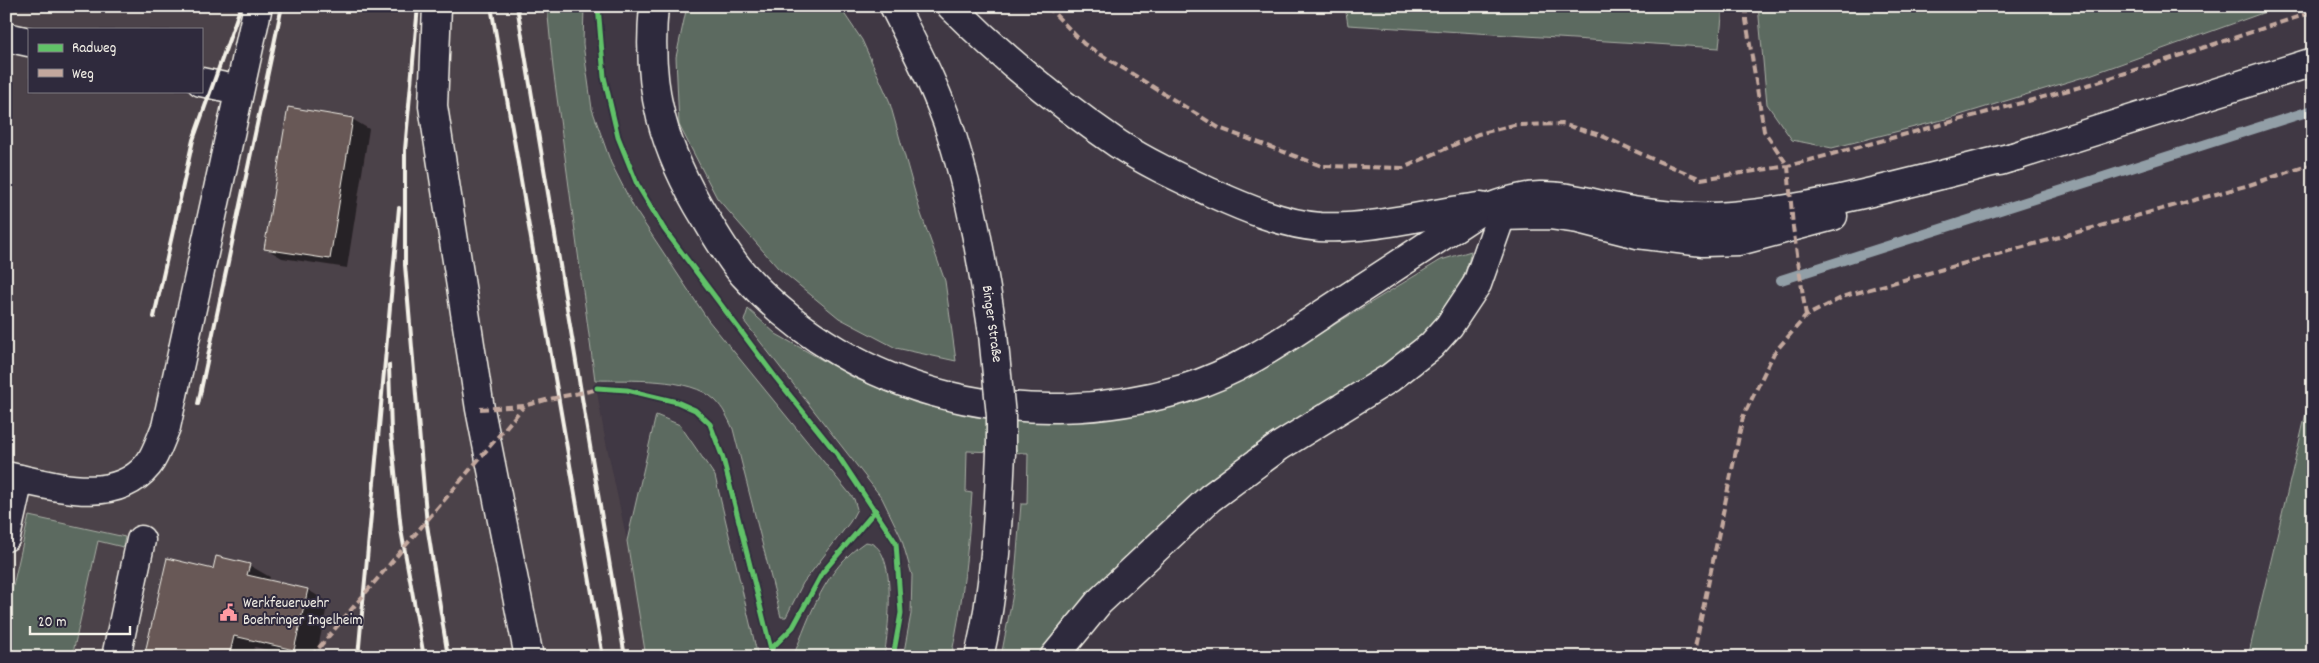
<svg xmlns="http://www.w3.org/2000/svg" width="2319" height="663" font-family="Dekko,sans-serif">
<rect width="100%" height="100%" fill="#403844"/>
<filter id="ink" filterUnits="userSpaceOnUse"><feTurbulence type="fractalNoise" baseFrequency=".02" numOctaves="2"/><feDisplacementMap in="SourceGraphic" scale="10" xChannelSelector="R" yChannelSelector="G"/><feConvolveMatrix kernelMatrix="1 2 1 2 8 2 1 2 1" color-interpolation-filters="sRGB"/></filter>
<g filter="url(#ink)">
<!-- built -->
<path fill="#4c4249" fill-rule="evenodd" d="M6,6H547L553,68L589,345L604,433L627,541L646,657H6ZM29,29H201V91H29Z"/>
<!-- green -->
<g fill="#5c6a60" stroke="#a8aea4">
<path d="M547,6H584L583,44L592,109L611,163L634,208L708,320L854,499L857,509L850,522L803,583L786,617H781L733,429C728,418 723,408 715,400C690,376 628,381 595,380L553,68Z"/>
<polygon points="687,6 839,6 862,40 889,100 921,214 945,281 956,361 896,348 839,318 778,268 717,198 679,125 676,57"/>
<polygon points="1345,6 1723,6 1719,48 1348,25"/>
<polygon points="1758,6 2282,6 2087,76 1950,118 1832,148 1792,140 1767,104"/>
<path d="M1471,251C1448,361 1329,395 1250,456C1173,515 1093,577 1036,657H1001L1014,588L1021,504H1027L1028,453L967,451L966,492L972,493C968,548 963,603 951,657H903L911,614L912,575L901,537L882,498L744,321L748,309L776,334L856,379L916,403L976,417L1022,419L1201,396L1238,383L1441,260Z"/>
<polygon points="2313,384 2313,657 2248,657"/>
<polygon points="656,415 680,425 715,476 758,657 646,657 627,541"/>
<polygon points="29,516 125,537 123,547 98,541 72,657 6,657 6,617"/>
<path d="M865,542C900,543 888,633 884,657H793C811,613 824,570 865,542Z"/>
</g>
<!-- shadow -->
<g fill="#0007">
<polygon points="70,6 104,6 102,13"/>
<polygon points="352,119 369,129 347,268 282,258 265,248"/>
<polygon points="249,565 270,577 269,581 308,590 328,602 316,657 296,657 255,647 252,657 145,657 214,570"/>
</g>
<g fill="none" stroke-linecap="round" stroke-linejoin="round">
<!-- stream -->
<polyline stroke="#929fa7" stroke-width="10" points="1781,280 2313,110"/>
</g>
<!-- building -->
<g fill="#685956" stroke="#f4f1e8">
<polygon points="288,107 353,118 330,259 264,249"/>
<polygon points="216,556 250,564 247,575 308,589 294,650 234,636 229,657 144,657 167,558 213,569"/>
</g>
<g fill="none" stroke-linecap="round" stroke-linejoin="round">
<defs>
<g id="minor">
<polyline points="437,6 433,106 480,409 529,657"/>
<polyline points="6,37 29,42"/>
<polyline points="201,82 239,90"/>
<path d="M6,476C51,485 114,507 148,465C156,455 161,438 166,427L258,6"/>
<polyline points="6,537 19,479"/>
<polyline points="116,657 141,540"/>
</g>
<g id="major">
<path d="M654,6C646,88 663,149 706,219C717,237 729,258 743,274C855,398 1025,435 1183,389C1237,373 1284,340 1330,309C1378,278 1427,246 1475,214C1542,182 1567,200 1633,211C1665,216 1699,219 1731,216C1827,208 1924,178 2017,156"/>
<path d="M894,6C915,48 938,91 952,136C972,201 983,267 993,334"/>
<path d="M951,6C1002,57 1058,103 1118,144C1147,163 1180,178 1212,193C1245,208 1283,224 1320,227C1374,230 1428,213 1481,207"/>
<polyline points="2000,161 2313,62"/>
<polyline points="1499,216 1549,215 1578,219 1637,234 1703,242 1739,241 1833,216"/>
<path d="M979,657C995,590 998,521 1001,452"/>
<polyline points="1054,657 1099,602 1210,498 1280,446 1390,378 1431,346 1449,326 1477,284 1501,216"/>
</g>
</defs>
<!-- minor casing -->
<use href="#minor" stroke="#f4f1e8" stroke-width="31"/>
<!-- major casing -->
<use href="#major" stroke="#f4f1e8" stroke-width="31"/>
<!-- minor -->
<use href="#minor" stroke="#2f2a3d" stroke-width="28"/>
<!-- major -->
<use href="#major" stroke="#2f2a3d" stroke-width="28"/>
<!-- rail -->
<g stroke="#f4f1e8" stroke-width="4">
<polyline points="418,6 405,150 405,265 427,525 448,657"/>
<polyline points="491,6 603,657"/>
<polyline points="517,6 625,657"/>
<polyline points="154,317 193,140 241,6"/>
<polyline points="389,365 391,433 401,530 424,657"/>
<polyline points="198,404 282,6"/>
<polyline points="358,657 399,208"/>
</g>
<defs>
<polyline id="major-bridge" points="993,334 1001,416 1001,452"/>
</defs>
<!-- major-bridge casing -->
<use href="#major-bridge" stroke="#f4f1e8" stroke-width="31" stroke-linecap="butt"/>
<!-- major-bridge -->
<use href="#major-bridge" stroke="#2f2a3d" stroke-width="28"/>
<!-- quiet -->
<g stroke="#c3a89e" stroke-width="4" stroke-dasharray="8 4" stroke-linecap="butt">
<polyline points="1047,6 1084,44 1219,128 1322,166 1403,168 1478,134 1514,125 1562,124 1600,135 1648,157 1701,179 1788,166 2095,83 2313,12"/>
<polyline points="1746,6 1746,20 1764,131 1788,166 1793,227 1806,316"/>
<polyline points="480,409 524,406 549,399 600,389"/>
<polyline points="311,657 524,406"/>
<polyline points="1693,657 1743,417 1774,353 1806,316 1845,296 2249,185 2313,164"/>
</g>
<defs>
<g id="cycleway">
<polyline points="598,6 604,77 618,137 637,184 664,229 776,378 837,454 896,543 901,613 893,657"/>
<polyline points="597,388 627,390 677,402 695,410 710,424 723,458 773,657"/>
<polyline points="772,648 793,627 823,572 876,510"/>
</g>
</defs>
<!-- cycleway casing -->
<use href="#cycleway" stroke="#2f2a3d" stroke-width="8"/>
<!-- cycleway -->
<use href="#cycleway" stroke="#61c268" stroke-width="5"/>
</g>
</g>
<!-- icons -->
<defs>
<symbol id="civic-bare" viewBox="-9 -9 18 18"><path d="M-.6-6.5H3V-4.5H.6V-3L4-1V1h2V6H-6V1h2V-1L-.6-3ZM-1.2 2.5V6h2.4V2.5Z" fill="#ff9aa2" stroke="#2f2a3d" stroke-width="2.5" paint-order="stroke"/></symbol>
</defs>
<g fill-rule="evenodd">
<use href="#civic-bare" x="216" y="600" width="25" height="25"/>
</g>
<g text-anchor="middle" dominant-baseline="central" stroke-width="4" stroke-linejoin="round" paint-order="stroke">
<!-- street labels -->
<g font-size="15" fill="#f4f1e8" stroke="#2f2a3d">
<text transform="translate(991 324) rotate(82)">Binger Straße</text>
</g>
<!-- poi labels -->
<g font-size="15" fill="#f4f1e8" stroke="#2f2a3d" text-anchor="start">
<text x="243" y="604">Werkfeuerwehr<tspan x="243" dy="17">Boehringer Ingelheim</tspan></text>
</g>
</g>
<!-- margin -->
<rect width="2319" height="663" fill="none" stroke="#2f2a3d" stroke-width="25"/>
<rect x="12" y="12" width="2294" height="638" fill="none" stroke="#f4f1e8" stroke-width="2" filter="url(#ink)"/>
<!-- legend -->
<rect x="28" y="28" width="175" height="65" fill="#2f2a3d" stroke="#7e7a81"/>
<rect x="38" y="44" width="25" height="8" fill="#61c268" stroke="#7e7a81"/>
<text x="72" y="52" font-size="15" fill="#f4f1e8">Radweg</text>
<rect x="38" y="69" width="25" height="8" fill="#c3a89e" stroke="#7e7a81"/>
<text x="72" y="78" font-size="15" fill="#f4f1e8">Weg</text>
<!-- scale -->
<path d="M30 626v8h100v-8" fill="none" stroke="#f4f1e8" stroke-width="2.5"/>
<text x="38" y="626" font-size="15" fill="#f4f1e8" stroke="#2f2a3d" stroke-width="4" paint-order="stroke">20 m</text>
</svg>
